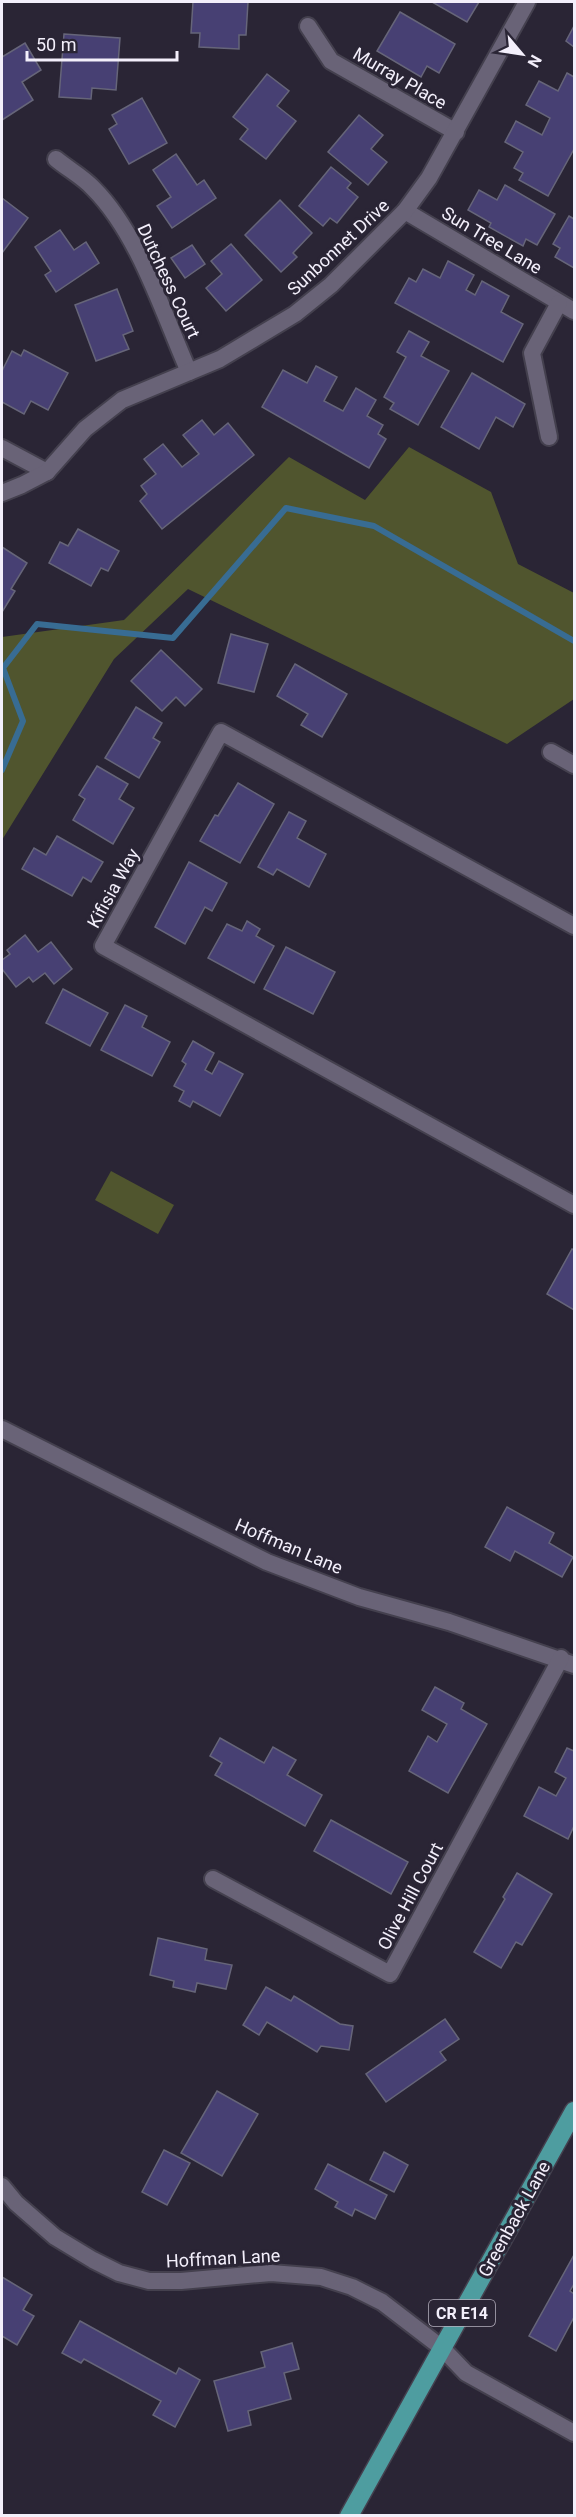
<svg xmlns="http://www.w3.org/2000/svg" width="576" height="2517" font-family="Roboto,sans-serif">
<rect width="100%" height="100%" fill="#2a2535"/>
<!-- green -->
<g fill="#50552e">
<polygon points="409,447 491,492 518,564 574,593 574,699 507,744 188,589 114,659 2,840 2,637 124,620 289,457 365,500"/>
<polygon points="111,1171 174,1205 158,1234 95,1200"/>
</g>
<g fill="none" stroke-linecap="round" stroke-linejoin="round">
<!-- stream -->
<polyline stroke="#386c93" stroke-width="6" points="2,770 23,721 3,668 37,624 173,638 286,508 374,526 574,641"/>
</g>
<!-- building -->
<g fill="#474073" stroke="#666579" stroke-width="1.5">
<polygon points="193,2 248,2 246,35 239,35 239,49 199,47 200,33 191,33"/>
<polygon points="432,2 479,2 467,22"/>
<polygon points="400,12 455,44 439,73 427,66 421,77 377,51"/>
<polygon points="574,26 574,47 566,41"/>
<polygon points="64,34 120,38 116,90 92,88 91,99 59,97"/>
<polygon points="25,43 41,70 22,82 33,100 2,120 2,57"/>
<polygon points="567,73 574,77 574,149 548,196 519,180 523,173 514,168 523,152 505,142 516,121 542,135 550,118 526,105 539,81 558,91"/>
<polygon points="267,74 289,91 277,106 296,121 266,159 240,139 248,129 233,117"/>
<polygon points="142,98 167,143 129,164 109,129 117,124 112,115"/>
<polygon points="359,115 383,135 371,149 387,162 368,185 328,152"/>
<polygon points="176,154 197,185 204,180 216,198 172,228 157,206 171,197 153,170"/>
<polygon points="331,167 351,183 347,188 358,197 337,223 330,218 323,226 299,206"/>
<polygon points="505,185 555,214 537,245 526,239 523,246 489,227 491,223 468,210 479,190 497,200"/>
<polygon points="2,198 28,218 2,253"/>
<polygon points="280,200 312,233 293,253 297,257 281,272 245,235"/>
<polygon points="569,216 574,219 574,268 555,257 560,248 553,244"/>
<polygon points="60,230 74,250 86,242 99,263 56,292 45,275 51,271 35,247"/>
<polygon points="231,244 262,280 226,311 206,288 222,274 211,261"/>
<polygon points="192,245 205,264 185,278 171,258"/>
<polygon points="448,261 474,275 466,290 475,295 482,281 509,296 501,312 523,324 503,362 395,303 409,278 416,282 423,269 440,278"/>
<polygon points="117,289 133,331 123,335 129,349 96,361 75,305"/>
<polygon points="409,331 429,342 421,356 449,371 418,425 390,409 394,403 384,397 406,357 397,352"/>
<polygon points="24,350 68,373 48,410 31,401 24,414 2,402 2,371 12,351 21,356"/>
<polygon points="316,366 337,377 324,401 343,411 356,388 376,400 367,416 383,425 378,434 386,439 369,468 262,407 283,370 307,383"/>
<polygon points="472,373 525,404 513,427 496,417 479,449 441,427"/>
<polygon points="202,420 214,435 228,423 254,455 162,529 140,501 147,494 141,486 156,474 144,459 163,444 182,467 199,454 183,435"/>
<polygon points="78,529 119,551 108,571 101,568 91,586 49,563 60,542 68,546"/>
<polygon points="2,547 27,563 11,589 15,591 2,612"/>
<polygon points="231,634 268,644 254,692 218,683"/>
<polygon points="161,650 202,689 185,706 176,697 162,711 131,681"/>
<polygon points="295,664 347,694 322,737 301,725 308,714 277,696"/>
<polygon points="136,707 162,723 153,738 160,742 139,778 105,758"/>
<polygon points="97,766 128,784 119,799 134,808 113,844 73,820 85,799 79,795"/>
<polygon points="238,783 274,804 240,863 200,841 215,815 218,816"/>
<polygon points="289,812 306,821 297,838 326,854 309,887 277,869 273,875 258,867"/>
<polygon points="57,836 103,862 91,882 83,877 72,896 22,869 34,848 46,855"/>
<polygon points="189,862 227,883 212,911 205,907 185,944 155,927"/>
<polygon points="247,921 260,929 256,936 274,946 254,983 208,958 227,924 242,931"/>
<polygon points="25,935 38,952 51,942 72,969 54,984 45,973 33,982 29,977 16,987 2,969 2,960 10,954 7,950"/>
<polygon points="286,947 335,972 313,1014 264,989"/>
<polygon points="63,989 108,1013 90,1046 46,1023"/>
<polygon points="125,1005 147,1016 142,1027 170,1042 152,1076 101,1050"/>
<polygon points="193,1041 214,1053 205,1070 212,1074 219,1061 243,1074 220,1116 193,1101 190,1107 179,1101 184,1091 174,1086 186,1064 182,1061"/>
<polygon points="572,1249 574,1250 574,1310 547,1294"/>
<polygon points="507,1507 554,1533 549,1543 573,1557 562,1577 515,1551 510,1561 485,1547"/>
<polygon points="435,1687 464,1703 461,1709 487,1724 448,1793 409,1771 428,1736 437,1742 447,1724 422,1710"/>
<polygon points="220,1738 264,1763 273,1747 296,1760 287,1775 322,1795 305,1826 215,1775 222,1763 210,1756"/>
<polygon points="567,1748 574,1751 574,1826 568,1839 524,1816 539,1787 556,1796 566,1778 555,1772"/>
<polygon points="331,1820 408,1862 391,1894 314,1851"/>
<polygon points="517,1873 552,1894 522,1945 516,1942 501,1968 474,1952 505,1899 503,1897"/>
<polygon points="158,1938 207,1949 205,1960 232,1965 226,1989 197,1983 195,1992 173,1987 174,1981 150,1975"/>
<polygon points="266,1987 291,2001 294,1996 340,2024 353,2026 349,2050 321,2046 317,2052 267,2022 259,2035 243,2025"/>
<polygon points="445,2019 459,2039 440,2052 446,2060 386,2102 366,2074"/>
<polygon points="217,2091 258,2114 222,2176 181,2153"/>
<polygon points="164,2150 190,2163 167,2205 142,2192"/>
<polygon points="384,2152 408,2165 394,2192 370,2180"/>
<polygon points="328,2164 387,2195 375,2219 355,2209 352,2216 335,2207 338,2202 315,2189"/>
<polygon points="574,2255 574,2284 570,2291 574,2294 574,2317 556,2351 529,2336"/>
<polygon points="2,2277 32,2295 23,2310 34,2316 17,2345 2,2336"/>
<polygon points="80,2321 176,2374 179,2368 200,2380 175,2427 153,2415 161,2401 84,2359 81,2363 62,2353"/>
<polygon points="292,2343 299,2369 284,2373 291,2399 248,2411 251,2425 228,2431 214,2381 265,2367 261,2352"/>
</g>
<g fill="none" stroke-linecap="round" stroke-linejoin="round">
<defs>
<g id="street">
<polyline points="308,26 331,61 456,132"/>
<path d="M56,159C68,169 83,177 93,188C139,234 163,313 189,372"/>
<polyline points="405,211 574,311"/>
<polyline points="549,437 532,353 559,303"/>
<polyline points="2,448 47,472"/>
<polyline points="2,493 22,485 47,472 85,429 122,400 220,359 295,314 331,285 405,211 429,178 527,2"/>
<polyline points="551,752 574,765"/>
<polyline points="574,926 221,732 103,946 574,1205"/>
<polyline points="2,1429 267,1562 359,1597 449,1622 574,1665"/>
<polyline points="213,1879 390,1974 561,1658"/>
<polyline points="2,2186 16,2203 55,2237 93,2260 119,2273 149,2281 181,2281 271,2273 321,2277 352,2287 382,2302 442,2348 466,2373 574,2433"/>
</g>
<polyline id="primary" points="349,2516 574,2111"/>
</defs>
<!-- street casing -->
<use href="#street" stroke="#44404e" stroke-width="20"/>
<!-- primary casing -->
<use href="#primary" stroke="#44404e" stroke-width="21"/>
<!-- street -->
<use href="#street" stroke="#696377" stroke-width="16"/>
<!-- primary -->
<use href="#primary" stroke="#4e9da0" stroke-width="18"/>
</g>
<g text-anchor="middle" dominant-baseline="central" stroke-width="6" stroke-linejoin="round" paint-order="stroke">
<!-- shield labels -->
<rect fill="#2a2535" stroke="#b7b2c0" stroke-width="1.5" x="429" y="2300" width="66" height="26" rx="4.5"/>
<g font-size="16" font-weight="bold" fill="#f3effb">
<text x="462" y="2313">CR E14</text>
</g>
<!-- street labels -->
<g font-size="18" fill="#f3effb" stroke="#2a2535">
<text transform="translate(400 78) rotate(30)">Murray Place</text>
<text transform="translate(492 240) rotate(31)">Sun Tree Lane</text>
<text transform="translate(338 247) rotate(-43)">Sunbonnet Drive</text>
<text transform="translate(169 281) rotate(65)">Dutchess Court</text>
<text transform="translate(113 888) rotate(-61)">Kifisia Way</text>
<text transform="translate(289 1546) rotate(23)">Hoffman Lane</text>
<text transform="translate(410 1896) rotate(-62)">Olive Hill Court</text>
<text transform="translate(514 2219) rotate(-61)">Greenback Lane</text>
<text transform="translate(223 2258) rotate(-3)">Hoffman Lane</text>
</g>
</g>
<!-- border -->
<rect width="576" height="2517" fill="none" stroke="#f3effb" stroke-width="6"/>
<!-- north arrow -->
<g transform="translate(522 54) rotate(119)" stroke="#2a2535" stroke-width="4.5" paint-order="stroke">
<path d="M0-4.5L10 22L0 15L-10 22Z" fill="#f3effb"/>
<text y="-9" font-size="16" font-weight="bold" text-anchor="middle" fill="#f3effb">N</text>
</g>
<!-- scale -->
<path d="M27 51v9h150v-9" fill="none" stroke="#f3effb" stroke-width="3"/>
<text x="36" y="51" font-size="18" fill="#f3effb" stroke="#2a2535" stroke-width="4.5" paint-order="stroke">50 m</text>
</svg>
